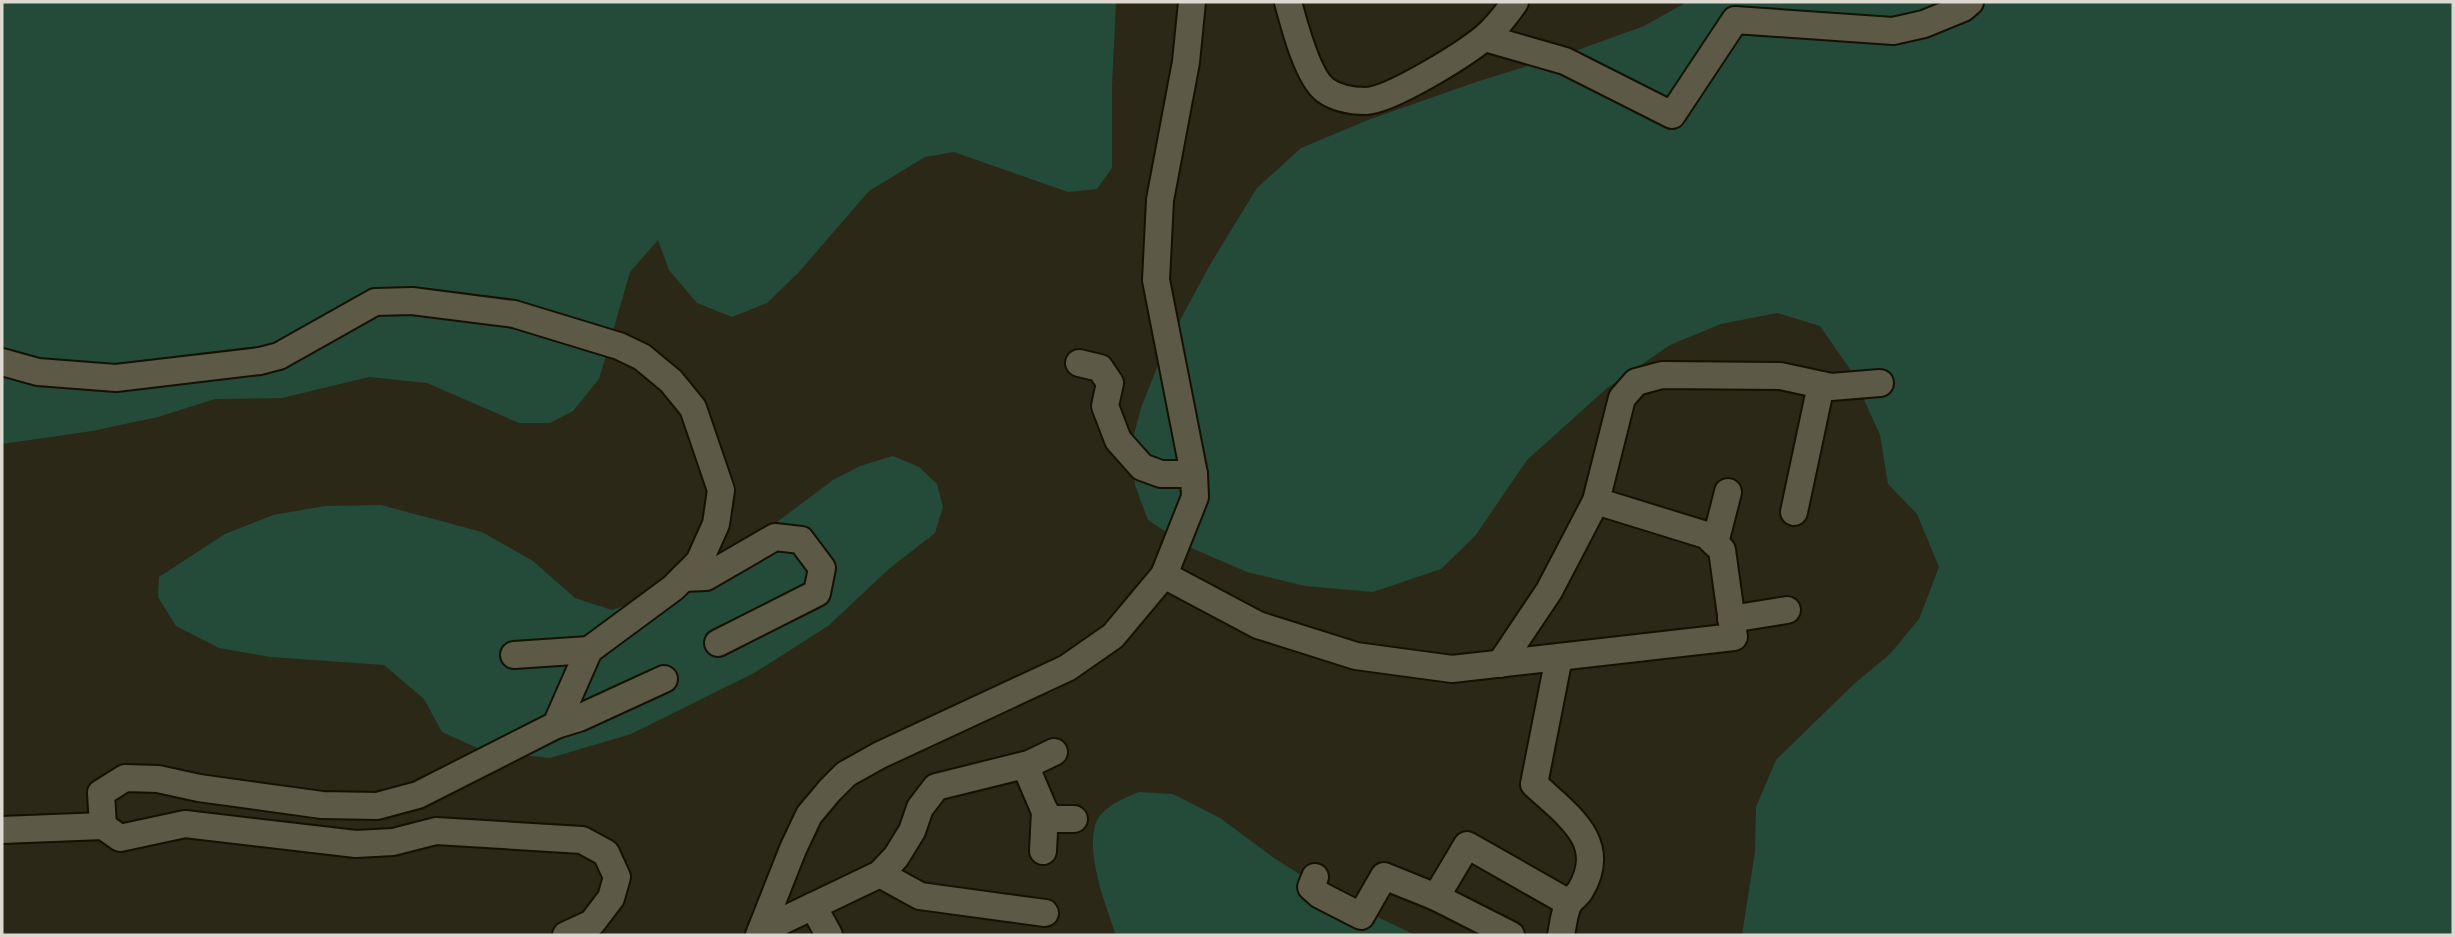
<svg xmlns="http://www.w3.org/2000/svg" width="2455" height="937" font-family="'Fira Sans',sans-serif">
<rect width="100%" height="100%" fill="#2c2817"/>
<!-- green -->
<g fill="#244b3a">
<polygon points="2,2 1116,2 1112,86 1112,168 1097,189 1068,192 954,152 925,157 869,191 798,273 767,303 732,317 697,303 669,270 658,240 630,272 599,379 573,411 550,423 519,423 427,383 369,377 282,398 215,399 158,417 92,431 2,444"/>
<polygon points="1687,2 2453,2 2453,935 1742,935 1755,852 1756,807 1776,760 1855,683 1890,654 1919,619 1939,567 1917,514 1888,484 1880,435 1850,369 1820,326 1777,313 1721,324 1670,345 1606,389 1527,460 1475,536 1441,569 1373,592 1305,586 1247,572 1189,547 1148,520 1135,485 1132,442 1141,408 1164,350 1211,263 1257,188 1301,148 1368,120 1473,83 1572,52 1644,26"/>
<polygon points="893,456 919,467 937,484 943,507 935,533 890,568 828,626 754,673 631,734 550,758 484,751 442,732 424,699 384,665 271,657 219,648 176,626 158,597 159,577 225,534 273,515 325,506 381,505 482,532 533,561 575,598 612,610 663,593 725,561 833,480 860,466"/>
<path d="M1139,792L1173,794L1220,818L1274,858L1334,896L1415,935H1116C1106,906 1085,853 1096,823C1102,807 1124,798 1139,792Z"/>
</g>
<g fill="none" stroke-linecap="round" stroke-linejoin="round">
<defs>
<g id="minor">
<path d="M1288,2C1294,24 1307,76 1325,90C1336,98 1352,101 1366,101C1391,100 1463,55 1484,38C1496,28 1506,15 1515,2"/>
<polyline points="1485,38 1565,61 1672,115 1735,20 1893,31 1924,24 1963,8 1970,2"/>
<polyline points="2,362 38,372 116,378 260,361 279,356 375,302 412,301 514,314 619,346 642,357 671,381 693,408 721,490 716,524 699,562 673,588 589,650 556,725 418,795 377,806 322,805 199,788 158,779 125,778 101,793 103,826"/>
<polyline points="1079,363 1100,368 1110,383 1105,406 1118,440 1142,467 1161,474 1194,474"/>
<polyline points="1794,512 1821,385"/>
<polyline points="1715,543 1728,492"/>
<polyline points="1164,575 1258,625 1356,656 1452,669 1734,637 1722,550 1706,535 1596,501"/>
<polyline points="683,578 706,577 775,537 801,540 822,568 817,593 718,643"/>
<polyline points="1731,619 1787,610"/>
<polyline points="514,655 589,650"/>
<path d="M1559,657L1534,784C1567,815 1610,842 1580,891C1577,896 1571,899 1569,903C1564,912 1563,926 1561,935"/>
<polyline points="1500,664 1549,591 1596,501 1622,398 1636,382 1662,375 1780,376 1831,387 1880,383"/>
<polyline points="556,725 579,718 664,679"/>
<polyline points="1025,765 1048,819 1074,819"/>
<polyline points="2,830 103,826 120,838 185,824 356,844 393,842 436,831 582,840 606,853 617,877 611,898 592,923 566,935"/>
<polyline points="1043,851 1045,811"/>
<polyline points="880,874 920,896 1045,913"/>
<polyline points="1315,877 1311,887 1320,895 1361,916 1384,876 1436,897"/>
<polyline points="813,906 829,935"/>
<polyline points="761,931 880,874 896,857 912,831 920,808 936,787 1029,764 1054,752"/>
<polyline points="759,935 793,849 809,815 830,790 846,774 880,755 1067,668 1113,636 1164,575 1195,497 1194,474 1156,280 1160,200 1186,62 1192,2"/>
<polyline points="1511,935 1436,897 1467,845 1569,903"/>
</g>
</defs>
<!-- minor casing -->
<use href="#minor" stroke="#141103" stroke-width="30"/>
<!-- minor -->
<use href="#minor" stroke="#5d5947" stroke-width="26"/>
</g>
<!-- border -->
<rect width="2455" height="937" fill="none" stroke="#dcdad0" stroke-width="7"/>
</svg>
